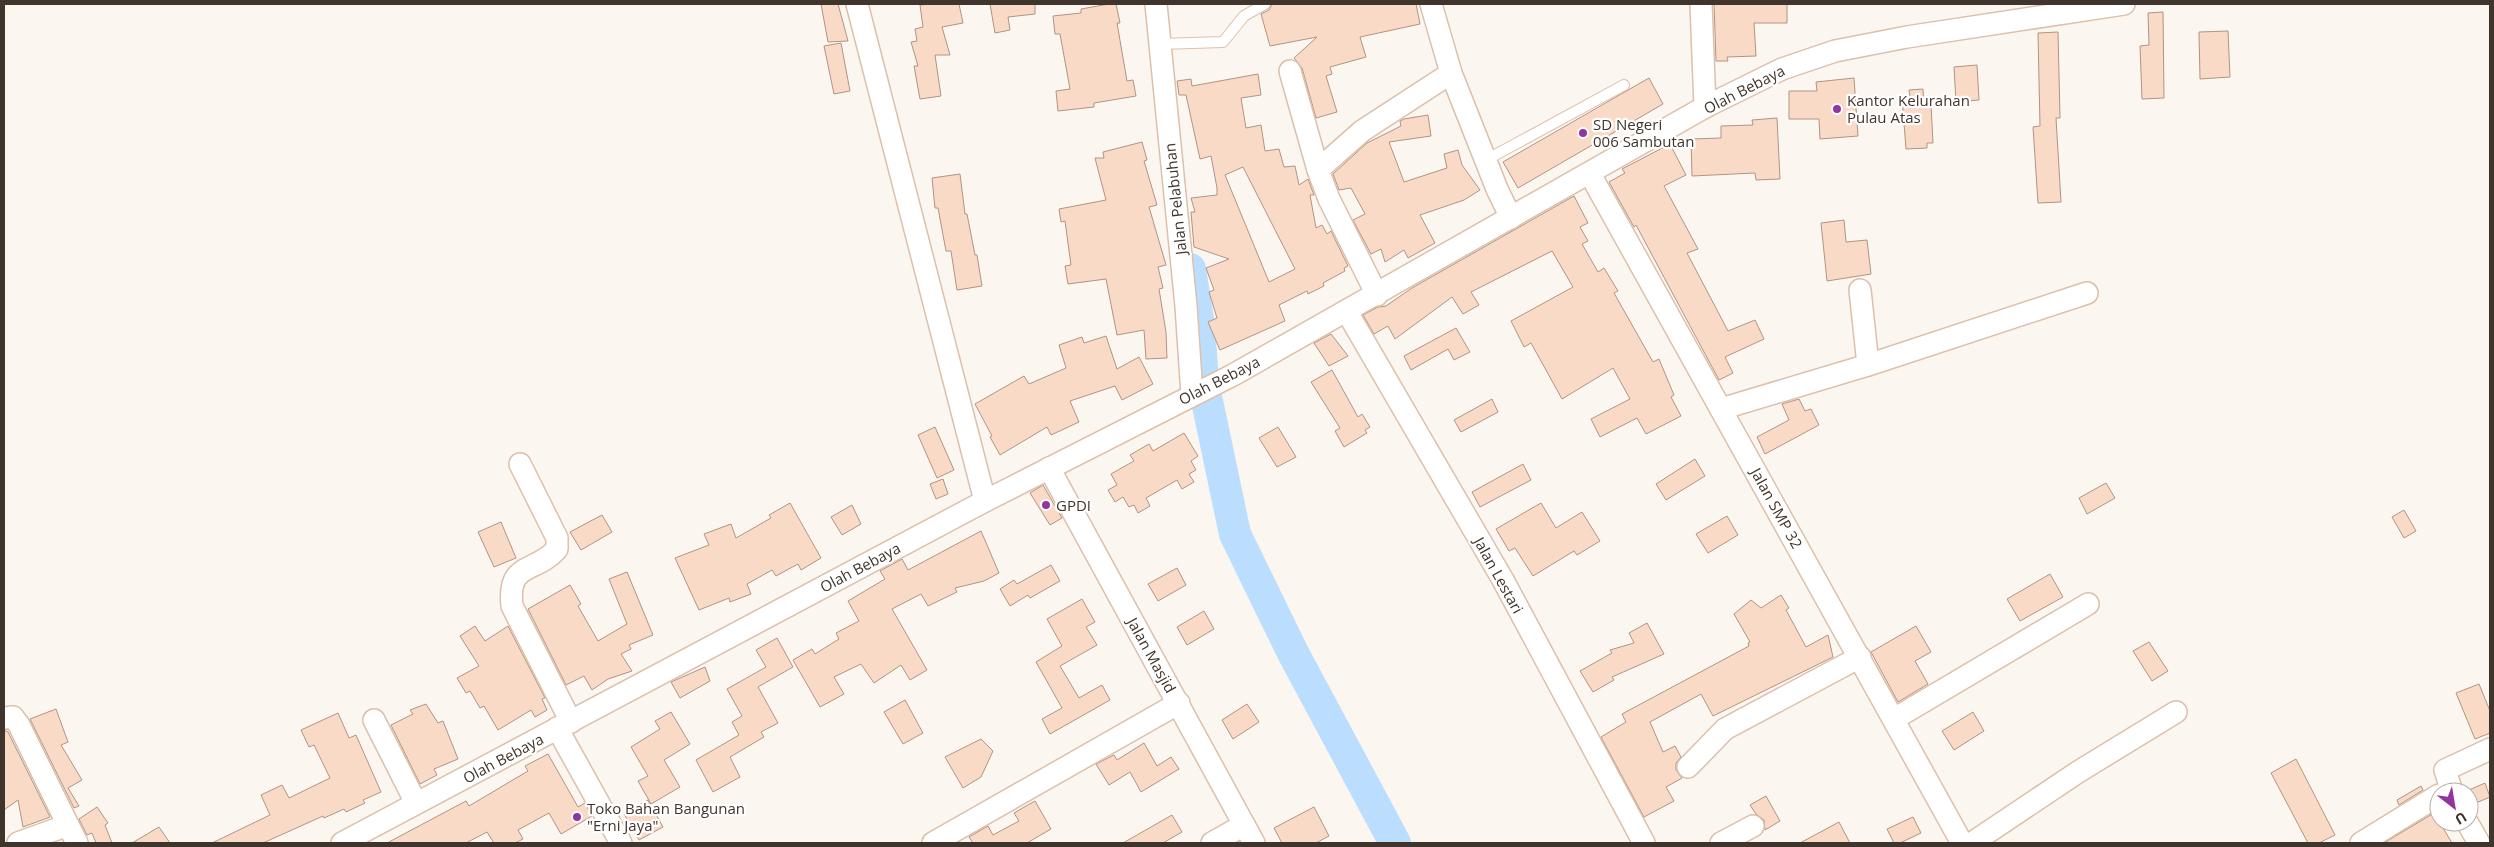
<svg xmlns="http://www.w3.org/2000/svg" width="2494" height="847" font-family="'Open Sans',sans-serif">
<rect width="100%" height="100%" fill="#fcf6f1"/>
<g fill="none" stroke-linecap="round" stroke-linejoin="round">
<!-- river -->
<polyline stroke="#bbdeff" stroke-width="32" points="1190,269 1199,326 1203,382 1235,534 1293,653 1395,843"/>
</g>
<!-- building -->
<g fill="#f9dac6" stroke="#b19482" fill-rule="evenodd">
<polygon points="821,4 838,4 848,41 828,42"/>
<polygon points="931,4 959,4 963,23 942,27 950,55 935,55 941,96 920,99 914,66 918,66 911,42 917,41 915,29 923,27 920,5"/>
<polygon points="990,4 1035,4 1035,14 1008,17 1010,30 995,33"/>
<polygon points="1109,4 1116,4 1120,23 1117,23 1127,81 1133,80 1136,96 1094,103 1094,107 1058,111 1056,91 1070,89 1060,34 1055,34 1053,16 1081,13 1081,9"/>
<polygon points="1272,4 1416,4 1420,24 1360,37 1366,57 1330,67 1332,74 1326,76 1337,112 1316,118 1302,68 1294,58 1317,37 1270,46 1261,14 1269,10"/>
<polygon points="1714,4 1787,4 1787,23 1754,23 1756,56 1727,57 1728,61 1716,61"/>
<polygon points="2163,12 2164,98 2142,99 2140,46 2149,45 2148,13"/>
<polygon points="2228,31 2230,77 2200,79 2199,32"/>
<polygon points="2058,32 2060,118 2056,118 2061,202 2038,203 2033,127 2040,126 2038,33"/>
<polygon points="841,43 850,91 834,94 824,46"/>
<polygon points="1977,65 1979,100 1956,102 1954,67"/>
<path d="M1258,74L1261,95L1241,98L1246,128L1261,125L1265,151L1279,149L1284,167L1295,166L1299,185L1308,179L1314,195H1310L1316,228L1322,225L1327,234L1331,231L1348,266L1344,268L1345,271L1323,283L1324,286L1308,294L1307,291L1279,305L1285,321L1220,350L1208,322L1217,318L1209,292L1214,290L1206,268L1229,259L1194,247L1191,212H1195L1191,198L1217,195V188L1211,156L1200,159L1186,95H1179L1177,81L1191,79L1192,86ZM1243,167L1295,269L1269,282L1225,175Z"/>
<polygon points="1649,78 1663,104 1518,188 1503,162"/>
<polygon points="1854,78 1858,136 1820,139 1819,119 1789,119 1789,91 1817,91 1816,82"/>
<polygon points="1923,89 1924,106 1931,105 1933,143 1927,143 1927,148 1906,149 1902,98 1910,97 1909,90"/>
<polygon points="1428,115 1431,136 1389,142 1404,182 1447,168 1444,154 1458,150 1462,165 1480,190 1464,200 1420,215 1435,243 1408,258 1404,250 1385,262 1381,249 1371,254 1353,220 1365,214 1351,188 1339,190 1333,174 1367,143 1401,126 1400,121 1404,119"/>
<polygon points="1777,118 1780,179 1756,180 1755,173 1692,176 1691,139 1721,138 1721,126 1753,125 1752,120"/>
<polygon points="1142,142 1147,160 1144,161 1157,205 1149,207 1166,265 1158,267 1163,288 1159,289 1166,332 1167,358 1146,359 1144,330 1117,335 1106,279 1068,284 1065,266 1071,265 1065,221 1061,222 1059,209 1106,200 1095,158 1104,158 1103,152"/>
<polygon points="1670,144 1686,175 1664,186 1698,249 1687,253 1728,331 1755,320 1764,339 1725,357 1733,373 1719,380 1636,225 1634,227 1609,182 1625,173 1622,169"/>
<polygon points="960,174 965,214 967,214 975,255 977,255 982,286 957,290 951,251 946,251 938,208 935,208 932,178"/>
<polygon points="1574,196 1588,223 1580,227 1588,241 1582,244 1598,272 1604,268 1618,291 1614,293 1653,362 1659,359 1674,395 1671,397 1681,416 1646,434 1637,418 1600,437 1591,419 1630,399 1613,368 1562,399 1531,343 1524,347 1511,321 1573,287 1552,251 1471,292 1479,305 1463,314 1452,297 1395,339 1388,326 1374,334 1363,315 1378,307 1386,306 1412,288"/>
<polygon points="1844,220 1846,242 1867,240 1871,274 1827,281 1821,223"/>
<polygon points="1456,328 1470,352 1454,360 1448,349 1411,370 1404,356"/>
<polygon points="1331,334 1348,356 1329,366 1314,343"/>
<polygon points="1106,336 1117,369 1139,357 1153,384 1122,400 1115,386 1070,401 1079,422 1051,435 1047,427 1000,455 990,437 992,436 975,404 1024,376 1029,384 1066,368 1059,345 1082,337 1084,343"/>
<polygon points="1332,370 1358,417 1362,414 1370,427 1365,430 1367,433 1344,447 1335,431 1340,428 1311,382"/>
<polygon points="1492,399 1498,412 1461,432 1454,420"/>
<polygon points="1799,399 1805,411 1811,409 1819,425 1765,454 1757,437 1789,420 1782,404"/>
<polygon points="935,427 954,470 937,478 918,435"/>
<polygon points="1278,427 1296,457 1277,467 1259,438"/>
<polygon points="1184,433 1198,456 1191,461 1196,470 1189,474 1194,482 1182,489 1177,480 1146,498 1150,506 1138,513 1134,505 1129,507 1123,497 1115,502 1108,490 1117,485 1111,474 1134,461 1130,455 1149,444 1153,451"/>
<polygon points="1695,459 1705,476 1666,500 1656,484"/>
<polygon points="1523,464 1531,480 1480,507 1472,492"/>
<polygon points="943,479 948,494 936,499 930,484"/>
<polygon points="2106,483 2115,498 2087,514 2079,498"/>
<polygon points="1043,485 1062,518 1050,525 1030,493"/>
<polygon points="790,503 821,558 801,570 798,564 776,576 772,570 747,584 751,594 730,602 729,598 699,610 675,558 709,545 704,534 731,524 736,538 771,518 769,515"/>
<polygon points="1541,503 1556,528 1582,512 1600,541 1577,555 1574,551 1533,576 1515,548 1509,551 1496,529"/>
<polygon points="852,505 861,524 842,535 831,517"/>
<polygon points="2404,510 2416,531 2404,538 2392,517"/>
<polygon points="602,515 612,532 581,550 570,532"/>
<polygon points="1727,516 1738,535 1708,553 1696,534"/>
<polygon points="501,522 516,558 494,567 478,532"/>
<polygon points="981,531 999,573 984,581 955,588 957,592 928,606 921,594 892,609 927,670 910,680 901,665 874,683 861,664 834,677 844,694 820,707 793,660 812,649 815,654 839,639 836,633 859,621 848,601 885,579 880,571 902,559 908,570"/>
<polygon points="1051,565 1060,581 1030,598 1028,595 1010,606 1000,589 1014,580 1017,584"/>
<polygon points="1177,568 1186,585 1158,601 1148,584"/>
<polygon points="627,572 653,635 629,645 631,649 621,654 632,671 608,679 592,690 584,676 566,685 528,609 570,585 581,604 578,606 598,641 627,624 609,579"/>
<polygon points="2050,574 2063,597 2020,621 2007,599"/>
<polygon points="1781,595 1789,608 1786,610 1806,647 1828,635 1833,657 1713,716 1701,694 1650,722 1663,752 1675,746 1681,757 1676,763 1676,770 1682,778 1666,787 1674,801 1644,817 1601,737 1626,722 1622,714 1749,646 1748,643 1750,642 1734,614 1751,600 1761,608"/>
<polygon points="1082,599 1095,622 1086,627 1097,645 1060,666 1079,698 1102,685 1110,700 1050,734 1042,719 1062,708 1036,662 1062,646 1047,619"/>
<polygon points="1204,611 1214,629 1187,645 1177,627"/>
<polygon points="1647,623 1664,654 1612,677 1614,680 1593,692 1580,671 1612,653 1610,650 1634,643 1629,633"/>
<polygon points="475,626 485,641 508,626 545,698 542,699 547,710 535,717 531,710 498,730 484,706 480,708 470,691 466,693 457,678 479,666 460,636"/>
<polygon points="1916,626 1931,652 1915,661 1928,684 1898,702 1871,652"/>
<polygon points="777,638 793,667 758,687 778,723 761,732 764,737 730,757 740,777 713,792 696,760 739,735 732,722 742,716 727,689 766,667 756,650"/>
<polygon points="2149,642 2168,671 2152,681 2133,651"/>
<polygon points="705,667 710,681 680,698 671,682"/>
<polygon points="2479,684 2490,711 2490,733 2475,739 2456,693"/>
<polygon points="905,700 923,733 903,744 884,712"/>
<polygon points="426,704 438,723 443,721 458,759 434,769 437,775 420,784 391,725 413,714 410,710"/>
<polygon points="1247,704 1259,722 1233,739 1222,720"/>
<polygon points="56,709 68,742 61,745 82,780 68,788 79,806 74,808 30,719"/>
<polygon points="671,712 690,744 664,760 680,787 651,804 638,781 648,776 631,747 660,729 655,721"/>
<polygon points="1973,712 1984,731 1954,750 1942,731"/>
<polygon points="338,713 349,738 356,735 381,792 363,800 365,803 346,812 344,809 324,818 323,816 263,843 212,843 270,815 261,795 282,785 289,798 330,778 314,745 309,747 301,730"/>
<polygon points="4,730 8,732 50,817 23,827 18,800 4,810"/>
<polygon points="981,739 993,751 981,777 963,788 945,757"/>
<polygon points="1144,743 1157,766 1171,757 1179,769 1141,792 1130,772 1109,785 1096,764 1114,755 1117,760"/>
<polygon points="548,754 578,807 585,803 592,816 561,834 549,813 518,830 523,839 515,843 494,843 487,832 466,843 387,843 466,801 469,806 528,771 525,766"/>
<polygon points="2296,759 2335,835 2319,843 2308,843 2271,773"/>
<polygon points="2485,783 2490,797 2469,806 2469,790"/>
<polygon points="2421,786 2423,790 2399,805 2397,800"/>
<polygon points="1766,796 1780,821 1765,830 1764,820 1756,814 1750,805"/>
<polygon points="648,800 663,827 639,840 624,814"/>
<polygon points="1035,801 1051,829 1027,843 973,843 969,837 988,826 993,835 1019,821 1014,813"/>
<polygon points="97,807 108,823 105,825 112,843 96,843 92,833 87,835 79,819"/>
<polygon points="1314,807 1329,836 1316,843 1282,843 1274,828"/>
<polygon points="2434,813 2452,843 2384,843"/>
<polygon points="1172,815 1182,832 1163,843 1123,843"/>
<polygon points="1913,817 1921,833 1900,843 1894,843 1887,829"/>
<polygon points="1839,822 1850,843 1800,843"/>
<polygon points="159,827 170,843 132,843"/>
</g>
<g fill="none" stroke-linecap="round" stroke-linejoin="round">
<defs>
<g id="service">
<polyline points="1161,44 1223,42 1244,16 1265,4"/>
<polyline points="1486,160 1624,85"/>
</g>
<g id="minor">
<polyline points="857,4 985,501"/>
<polyline points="1156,4 1186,306 1192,395"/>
<polyline points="1431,4 1451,73 1497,189 1511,218"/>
<polyline points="1701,4 1705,107"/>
<polyline points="1290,71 1318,170"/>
<polyline points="1590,174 1962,843"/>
<polyline points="1860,290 1868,365"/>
<polyline points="1377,295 1329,199 1318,170 1362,131 1451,73"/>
<polyline points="1347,312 1503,580 1644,843"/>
<polyline points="1721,409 1868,365 2087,293"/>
<path d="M520,464L557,538V549C535,574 507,561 512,606L571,722"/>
<polyline points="1049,468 1254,843"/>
<polyline points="4,718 13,717 19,725 68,825"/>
<polyline points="1894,719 2088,604"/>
<polyline points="374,720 416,803"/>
<polyline points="557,728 621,843"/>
<polyline points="1688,767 1725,729 1860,657"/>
<polyline points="2452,792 2445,770 2490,749"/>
<polyline points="2467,822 2479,843"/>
<polyline points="18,843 68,825 77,843"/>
<polyline points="342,843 985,501 1233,375 1705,107 1782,69 1835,51 1907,37 2124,4"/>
<polyline points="933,843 1179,703"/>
<polyline points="1212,843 1244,825"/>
<polyline points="1721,843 1753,826"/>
<polyline points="1972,843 2078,772 2176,712"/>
<polyline points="2361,843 2439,795"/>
</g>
</defs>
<!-- service casing -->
<use href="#service" stroke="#dcc0ab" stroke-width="12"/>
<!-- minor casing -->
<use href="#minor" stroke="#dcc0ab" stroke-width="24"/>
<!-- service -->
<use href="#service" stroke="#fff" stroke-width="10"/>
<!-- minor -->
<use href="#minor" stroke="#fff" stroke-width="21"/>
</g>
<!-- markers -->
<g fill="#91359f" stroke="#fff" stroke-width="2">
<circle cx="1837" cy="109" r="5"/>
<circle cx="1583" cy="133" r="5"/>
<circle cx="1046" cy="505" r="5"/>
<circle cx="577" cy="817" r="5"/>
</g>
<g text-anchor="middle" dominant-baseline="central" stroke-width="4.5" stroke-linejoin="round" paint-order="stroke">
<!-- street labels -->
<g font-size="15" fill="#40352c" stroke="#fff">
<text transform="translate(1744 89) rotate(-27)">Olah Bebaya</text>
<text transform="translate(1175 199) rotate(-96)">Jalan Pelabuhan</text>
<text transform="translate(1219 380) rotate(-27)">Olah Bebaya</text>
<text transform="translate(1777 508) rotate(61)">Jalan SMP 32</text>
<text transform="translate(860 567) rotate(-28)">Olah Bebaya</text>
<text transform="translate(1499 575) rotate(61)">Jalan Lestari</text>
<text transform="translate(1152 655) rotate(61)">Jalan Masjid</text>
<text transform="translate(503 758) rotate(-28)">Olah Bebaya</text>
</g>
<!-- poi labels -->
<g font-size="15" fill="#40352c" stroke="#fff" text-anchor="start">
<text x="1847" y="100">Kantor Kelurahan<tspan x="1847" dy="17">Pulau Atas</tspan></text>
<text x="1593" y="124">SD Negeri<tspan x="1593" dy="17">006 Sambutan</tspan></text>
<text x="1056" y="505">GPDI</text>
<text x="587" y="808">Toko Bahan Bangunan<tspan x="587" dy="17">"Erni Jaya"</tspan></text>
</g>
</g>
<!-- border -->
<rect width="2494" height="847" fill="none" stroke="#40352c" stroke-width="10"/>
<!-- north arrow -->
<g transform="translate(2454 807) rotate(149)"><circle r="24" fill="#ffffff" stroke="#b3aeab"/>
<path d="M0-4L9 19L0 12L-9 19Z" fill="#91359f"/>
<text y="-8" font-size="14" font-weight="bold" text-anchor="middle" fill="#40352c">U</text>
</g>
</svg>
